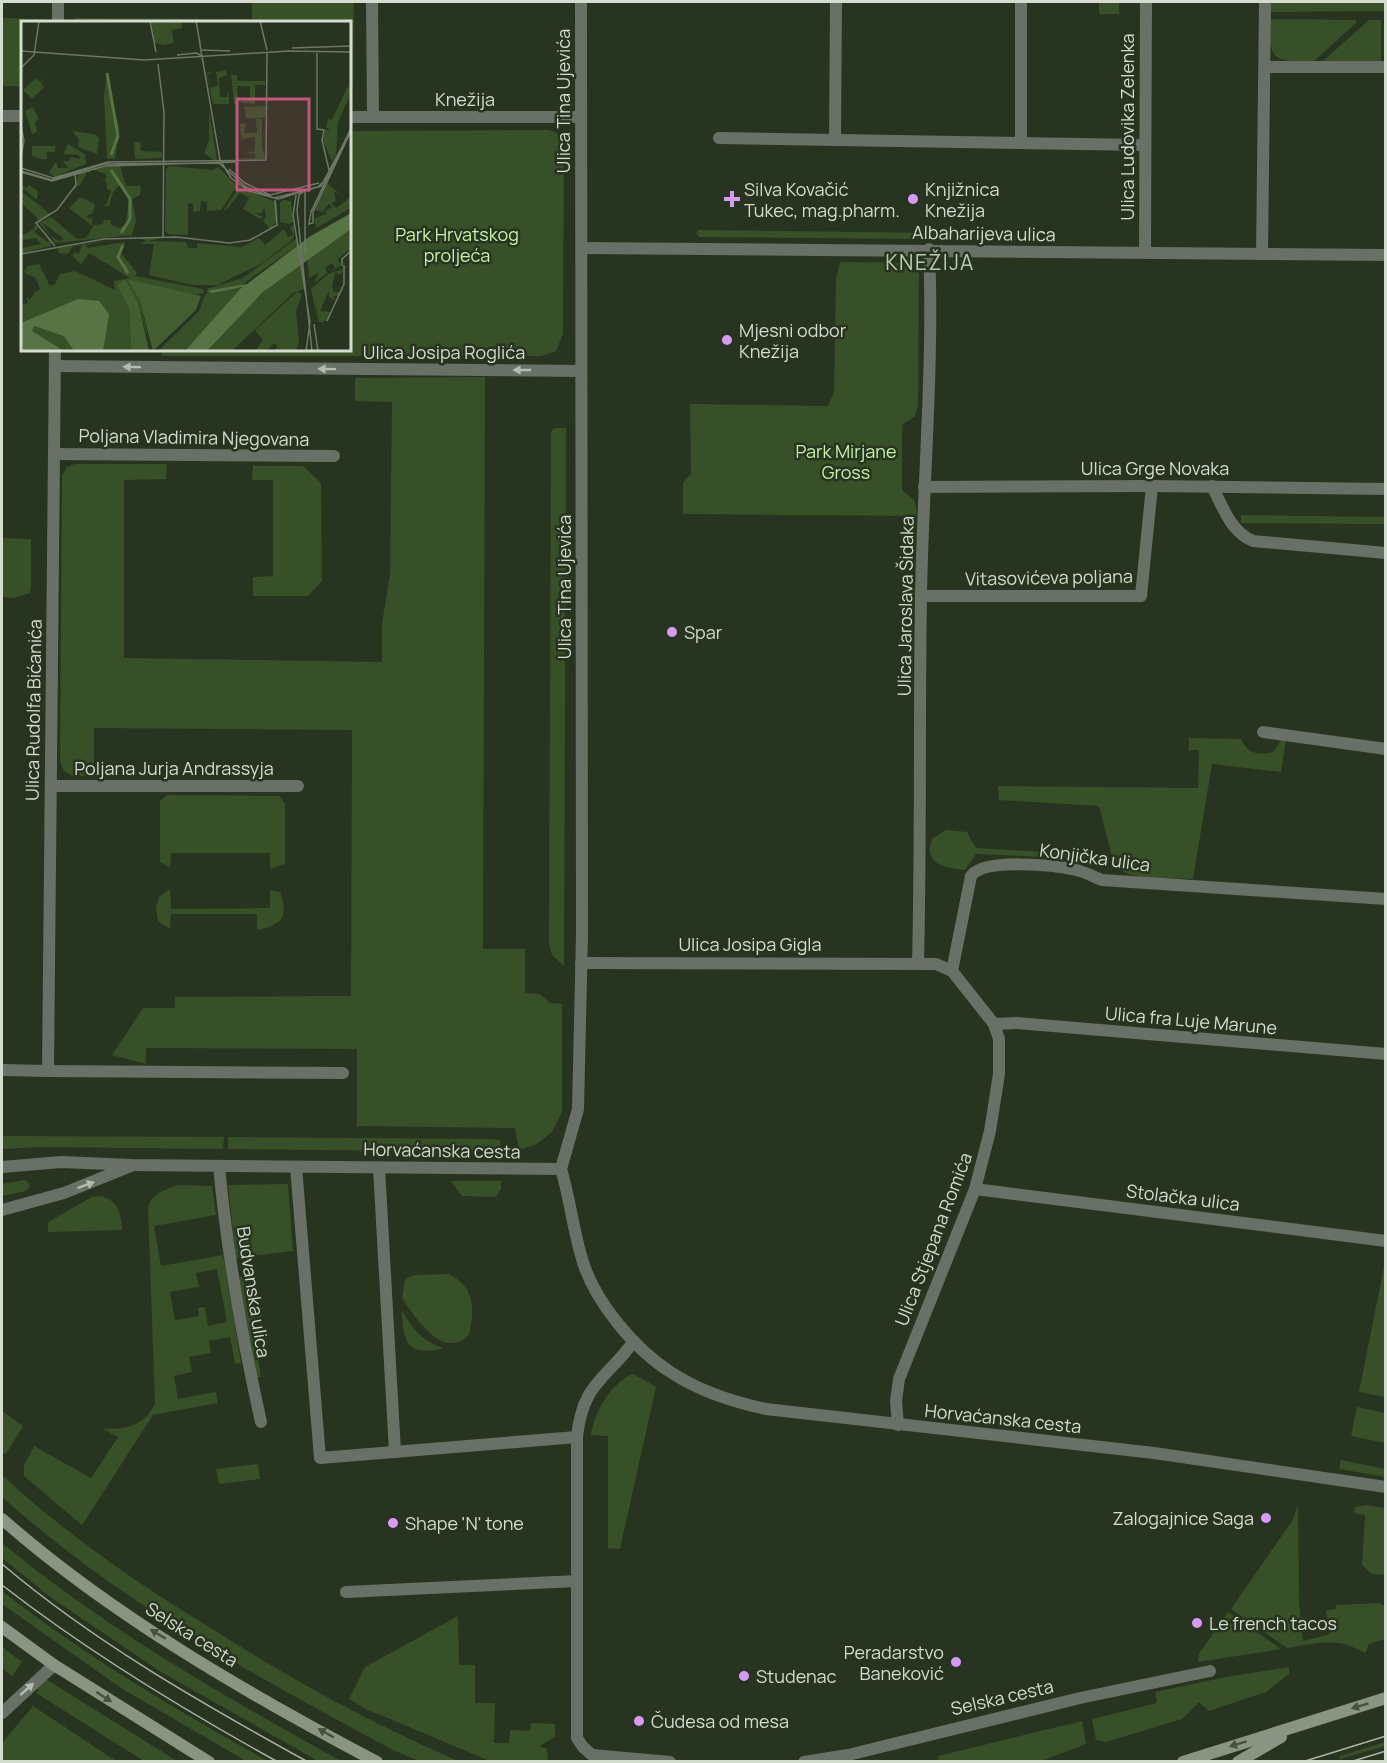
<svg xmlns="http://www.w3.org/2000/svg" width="1387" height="1763" font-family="Manrope,sans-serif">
<rect width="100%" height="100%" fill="#27341f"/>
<!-- green -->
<g fill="#385027" fill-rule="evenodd">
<polygon points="252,2 354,2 353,88 350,88 350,22 75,22 75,18 252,19"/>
<rect x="1099" y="2" width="20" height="12"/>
<polygon points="1269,2 1385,2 1385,11 1269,12"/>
<polygon points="2,18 43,19 43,22 22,22 22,86 2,86"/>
<path d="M1269,19L1355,20L1357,22L1313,62C1273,61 1269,61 1269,19Z"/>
<polygon points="1369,20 1381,20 1381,63 1322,62"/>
<polygon points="549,130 557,133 564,154 563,334 556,351 541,356 162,356 162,350 350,350 350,131"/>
<polygon points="698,230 1014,234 1021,236 1019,240 700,237 696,233"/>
<polygon points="840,262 919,263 918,406 915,416 902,425 902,490 915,501 917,516 683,514 683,482 691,474 690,404 828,406 834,392 836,279"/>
<polygon points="485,377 483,949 525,949 525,993 539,994 550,1003 562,1004 562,1112 552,1132 537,1144 519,1150 515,1128 357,1126 357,1049 146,1048 146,1064 112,1055 143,1008 175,1008 175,997 351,996 352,730 94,728 94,763 89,764 89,776 73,776 64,771 60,760 62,475 67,467 75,464 167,464 166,479 124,480 124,658 382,662 382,624 390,574 392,402 355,401 355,378"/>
<polygon points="554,428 566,428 564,966 552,955 549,945 551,432"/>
<polygon points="253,466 303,466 321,483 322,581 308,596 253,596 253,577 273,576 273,480 252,480"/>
<polygon points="1241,515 1385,517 1385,524 1241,523"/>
<polygon points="2,538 31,539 31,587 30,593 13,598 2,597"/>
<path d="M1189,738L1241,739C1247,753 1258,756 1273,752L1282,739L1286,740L1281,772L1212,764L1193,879C1172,878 1127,882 1114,864L1099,806L999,800L998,786L1198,788L1199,750H1189Z"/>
<polygon points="167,795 279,796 285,804 285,864 270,869 270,853 171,853 170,868 160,862 160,801"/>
<path d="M946,830L967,832L976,848L1094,855L1096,859L976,854L965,870C946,868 923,865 932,839Z"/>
<path d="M170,889L171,909L270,908V890L280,892C289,917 282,925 257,930V914H171L170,929L158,921L156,907L159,897Z"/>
<polygon points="2,1136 224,1137 223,1149 43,1147 2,1149"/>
<polygon points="228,1137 494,1139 500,1141 501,1152 228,1149"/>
<polygon points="26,1180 30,1186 26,1191 2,1196 2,1184"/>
<polygon points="451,1181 501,1181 501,1189 496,1197 462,1196"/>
<polygon points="288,1184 293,1251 236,1258 228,1185"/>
<path d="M179,1185L212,1186L216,1215L154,1226L161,1266L223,1255L241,1363L235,1364L230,1337L209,1341L211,1353L189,1357L192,1372L174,1376L178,1399L216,1392L218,1403L153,1415L82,1525L24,1476V1465L34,1446L91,1478L118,1437L102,1428C126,1430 143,1427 155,1404L148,1208C150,1195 167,1188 179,1185ZM217,1269L227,1322L208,1326L205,1307L198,1308L199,1316L175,1320L170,1292L199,1287L196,1273Z"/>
<path d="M101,1196C119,1201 121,1214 122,1230L48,1232V1222L92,1197Z"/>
<polygon points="1384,1267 1386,1267 1385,1397 1359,1392"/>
<path d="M448,1274C475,1286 475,1309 469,1335C442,1361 415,1317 402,1298L405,1280L414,1275Z"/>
<polygon points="239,1277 243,1277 248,1312 261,1310 262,1323 252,1324 261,1377 257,1377"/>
<path d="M402,1310C412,1329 423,1342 444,1348C407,1357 403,1343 402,1310Z"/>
<path d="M633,1374L656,1387L620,1549L608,1548V1436L591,1435C594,1412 610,1384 633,1374Z"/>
<polygon points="1357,1407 1385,1413 1385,1443 1351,1436"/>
<polygon points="2,1411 23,1426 6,1454 2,1453"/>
<polygon points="1341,1460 1385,1469 1385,1477 1339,1469"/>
<polygon points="258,1464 260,1479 219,1484 216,1469"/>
<path d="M2,1475C67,1535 138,1584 214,1630C292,1680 373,1724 458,1761H419L393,1750C256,1677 118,1601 2,1497Z"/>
<path d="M1298,1505L1299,1603L1303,1641L1330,1634L1326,1610L1336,1609V1605L1380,1603L1385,1607V1639L1369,1644L1365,1653C1335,1636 1319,1643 1287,1648L1231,1609L1292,1521Z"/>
<polygon points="1367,1505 1385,1508 1385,1575 1372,1574 1362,1565 1365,1515 1354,1513 1355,1507"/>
<path d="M2,1543C106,1629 224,1696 341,1761H318L161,1672L53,1599L2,1558Z"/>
<path d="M2,1591C85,1656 176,1710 268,1761H246L121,1688L2,1604Z"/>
<polygon points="1228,1612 1281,1649 1198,1662 1199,1654"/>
<polygon points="458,1616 459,1665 475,1665 475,1703 495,1703 494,1743 509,1743 510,1730 530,1731 531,1723 555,1724 555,1737 539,1746 547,1749 548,1761 490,1761 366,1709 349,1699 365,1667"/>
<polygon points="2,1647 22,1662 12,1676 2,1668"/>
<polygon points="1289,1667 1289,1674 1266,1692 1209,1711 1199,1702 1182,1719 1106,1742 1096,1740 1092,1719 1157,1703 1155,1692 1226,1677"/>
<polygon points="44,1678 177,1761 144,1761 36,1693"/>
<polygon points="33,1706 116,1761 2,1761 2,1743"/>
<polygon points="1082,1721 1086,1744 1041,1761 939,1761 938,1756"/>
<polygon points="1385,1742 1385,1746 1340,1759 1340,1756"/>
</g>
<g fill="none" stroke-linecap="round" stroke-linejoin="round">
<!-- pedestrian -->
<g stroke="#697065" stroke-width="12">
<polyline points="296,1167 320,1458 577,1437"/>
<polyline points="379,1168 395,1452"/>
</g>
<!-- minor -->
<g stroke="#697065" stroke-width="12">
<polyline points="58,2 58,22"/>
<polyline points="372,2 373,117"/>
<polyline points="1021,2 1021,142"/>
<polyline points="1265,67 1386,67"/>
<polyline points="2,116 22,116"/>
<polyline points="350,117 581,117"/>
<polyline points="719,138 1145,145"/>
<polyline points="835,140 836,2"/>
<polyline points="582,248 1386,255"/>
<polyline points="1145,252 1146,2"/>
<polyline points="1262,254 1265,2"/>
<polyline points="55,366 581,371"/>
<polyline points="54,454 334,456"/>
<path d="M1212,486C1223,507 1230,531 1253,541L1386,553"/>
<polyline points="924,487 1152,486 1386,489"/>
<polyline points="921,596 1141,596 1152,486"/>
<polyline points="1263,732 1386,749"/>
<polyline points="51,786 298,786"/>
<polyline points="581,963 936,964 952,971 994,1024 999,1039 999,1074 990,1131 975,1189 899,1379 896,1401 898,1425"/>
<path d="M918,963C921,840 919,718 921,595C923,480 934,365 929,249"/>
<path d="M952,971L971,876C984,858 1055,865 1076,870C1085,872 1094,877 1102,880L1386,899"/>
<polyline points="994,1024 1017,1023 1386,1054"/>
<polyline points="2,1070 48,1071 55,350"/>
<polyline points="48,1071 343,1073"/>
<path d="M219,1166C227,1253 242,1337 261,1422"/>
<path d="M561,1169C570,1199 573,1229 582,1259C594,1301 635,1350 672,1373C701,1392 733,1402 766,1409L1154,1453L1386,1487"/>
<polyline points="975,1189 1386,1241"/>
<path d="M634,1341C605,1381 583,1382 577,1437V1738L583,1747L592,1755L670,1762"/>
<polyline points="346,1592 577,1581"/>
<polyline points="2,1713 54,1665"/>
<polyline points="804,1762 848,1755 1080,1698 1210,1671"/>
</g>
<!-- tertiary -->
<g stroke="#697065" stroke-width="12">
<polyline points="2,1167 61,1162 132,1165 561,1169 578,1109 582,935 581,2"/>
<polyline points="2,1210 64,1193 131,1166"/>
</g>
<!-- secondary -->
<g stroke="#8a9483" stroke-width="12">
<path d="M2,1519C111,1615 248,1694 377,1762"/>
<polyline points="2,1627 54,1665 209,1762"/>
<polyline points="1183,1762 1386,1698"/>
<polyline points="1238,1762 1281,1737"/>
</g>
<!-- tram -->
<g stroke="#abb5a6" stroke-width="1.5">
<path d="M2,1564C94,1642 201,1703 308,1762"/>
<path d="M2,1585C88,1652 182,1709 278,1762"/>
<polyline points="1302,1762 1386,1736"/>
<polyline points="1350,1762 1386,1751"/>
</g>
</g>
<!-- one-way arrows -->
<defs><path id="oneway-solid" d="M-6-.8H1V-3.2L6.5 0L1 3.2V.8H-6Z" transform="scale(1.5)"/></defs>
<g fill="#b4bcaf">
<use href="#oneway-solid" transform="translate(132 367) rotate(-179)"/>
<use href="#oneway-solid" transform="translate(327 369) rotate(-179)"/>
<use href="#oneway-solid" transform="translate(522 370) rotate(-180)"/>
<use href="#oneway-solid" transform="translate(86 1185) rotate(-20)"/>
<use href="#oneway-solid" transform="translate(27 1689) rotate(-42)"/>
</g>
<g fill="#45513d">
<use href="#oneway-solid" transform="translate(158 1634) rotate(-149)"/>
<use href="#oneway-solid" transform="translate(104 1697) rotate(33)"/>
<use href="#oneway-solid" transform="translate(1360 1706) rotate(163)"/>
<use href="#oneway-solid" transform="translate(326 1733) rotate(-151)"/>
<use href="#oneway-solid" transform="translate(1238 1744) rotate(163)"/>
</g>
<!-- markers -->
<g fill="#d89af8" stroke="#27341f" stroke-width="2">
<path d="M729 190h6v6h6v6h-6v6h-6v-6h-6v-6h6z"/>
<circle cx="913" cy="199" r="6"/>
<circle cx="727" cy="340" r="6"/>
<circle cx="672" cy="632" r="6"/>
<circle cx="1266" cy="1518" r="6"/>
<circle cx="393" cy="1523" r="6"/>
<circle cx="1197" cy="1623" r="6"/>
<circle cx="956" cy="1662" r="6"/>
<circle cx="744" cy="1676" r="6"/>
<circle cx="639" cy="1721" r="6"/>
</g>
<g text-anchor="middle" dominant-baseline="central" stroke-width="5" stroke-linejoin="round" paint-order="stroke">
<!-- street labels -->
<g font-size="18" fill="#d4dccf" stroke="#27341f">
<text x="465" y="99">Knežija</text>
<text transform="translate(563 101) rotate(-90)">Ulica Tina Ujevića</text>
<text transform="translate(1127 127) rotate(-90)">Ulica Ludovika Zelenka</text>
<text transform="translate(984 233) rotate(1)">Albaharijeva ulica</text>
<text x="444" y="352">Ulica Josipa Roglića</text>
<text transform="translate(194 437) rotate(1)">Poljana Vladimira Njegovana</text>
<text x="1155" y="468">Ulica Grge Novaka</text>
<text transform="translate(1049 577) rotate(-1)">Vitasovićeva poljana</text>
<text transform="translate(564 587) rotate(-90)">Ulica Tina Ujevića</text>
<text transform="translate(905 606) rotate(-89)">Ulica Jaroslava Šidaka</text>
<text transform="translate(33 710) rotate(-89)">Ulica Rudolfa Bićanića</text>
<text x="174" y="768">Poljana Jurja Andrassyja</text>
<text transform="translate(1095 857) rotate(8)">Konjička ulica</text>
<text x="750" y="944">Ulica Josipa Gigla</text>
<text transform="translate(1191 1020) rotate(5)">Ulica fra Luje Marune</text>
<text transform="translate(442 1150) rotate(1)">Horvaćanska cesta</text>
<text transform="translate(1183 1197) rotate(7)">Stolačka ulica</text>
<text transform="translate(933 1239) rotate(-69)">Ulica Stjepana Romića</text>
<text transform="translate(254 1292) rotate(81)">Budvanska ulica</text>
<text transform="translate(1003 1418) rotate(6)">Horvaćanska cesta</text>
<text transform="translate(192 1634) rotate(32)">Selska cesta</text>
<text transform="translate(1002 1697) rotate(-13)">Selska cesta</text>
</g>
<!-- poi labels -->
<g font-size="18" fill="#d4dccf" stroke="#27341f" text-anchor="start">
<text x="744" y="189">Silva Kovačić<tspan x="744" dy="21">Tukec, mag.pharm.</tspan></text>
<text x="925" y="189">Knjižnica<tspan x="925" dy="21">Knežija</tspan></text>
<text x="739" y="330">Mjesni odbor<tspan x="739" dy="21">Knežija</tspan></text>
<text x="684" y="632">Spar</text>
<text x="1254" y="1518" text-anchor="end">Zalogajnice Saga</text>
<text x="405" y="1523">Shape 'N' tone</text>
<text x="1209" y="1623">Le french tacos</text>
<text x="944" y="1652" text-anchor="end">Peradarstvo<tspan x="944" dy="21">Baneković</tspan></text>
<text x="756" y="1676">Studenac</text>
<text x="651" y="1721">Čudesa od mesa</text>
</g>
<!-- park labels -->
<g font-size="18" fill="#c5f1a8" stroke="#27341f">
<text x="457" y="234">Park Hrvatskog<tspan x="457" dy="21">proljeća</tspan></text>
<text x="846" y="451">Park Mirjane<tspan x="846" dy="21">Gross</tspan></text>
</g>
<!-- quarter labels -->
<g font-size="21" letter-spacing="1.5" fill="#b9caaf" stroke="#27341f">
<text x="930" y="262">KNEŽIJA</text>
</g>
</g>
<!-- overview -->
<g transform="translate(21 21)">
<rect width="330" height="330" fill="#27341f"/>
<path d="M130,0H168L161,2V7L151,9L153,22L144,24L134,22ZM205,49L206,54L198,57L199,76H206L208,69V83H193L191,80L186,52L192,51L187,54L189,67L197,64L195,51ZM86,53L98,108L94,138L86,137L83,75ZM210,54H216V60H244V64H234V83L220,82V79H229V65H216L218,83H213ZM25,56L20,62L23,66L11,78L2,69L15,57L19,61ZM327,65L330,72L317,101L315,134L311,140L302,120L304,109L309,108L305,106L307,98L311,99ZM245,85L244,97H225L223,86ZM12,86L18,99L14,100L16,111L11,113L4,90ZM188,89L196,139L192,140L146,139H192L183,132L188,119H192L188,118ZM235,98H241V127L245,136L242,138H208L235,137L234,132L222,133L234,130V116L220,118L219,103L225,102L223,112H236ZM51,110L73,113L78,117L76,133L57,126L58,118ZM113,121H119L120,130L141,131V137L114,138ZM47,123L64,133L65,143L33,156L28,151L35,141L37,147H48L41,140H48L49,136L59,138L58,134L42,133ZM11,125H34V131H26V138H20L11,135ZM99,145L105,165H120L119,174L111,178L115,200L111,214L34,222L30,215L38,220L43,218L22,202L29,215L18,202L30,196L56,218L65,217L73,204L82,203L83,199H90V204L99,207L105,202L108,179L100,163L92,171L88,185H83L80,184H85L90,170L86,168L85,153L70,148L68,152L83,160L85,157L86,161L66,151L59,164L53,168L58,152L73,147ZM148,145L192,149L197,146L216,165L200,189L186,190V181L180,180L179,190L172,191V183L167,182V214L147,213L144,209L145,149ZM306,162L318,172L313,171L315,180L310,182L315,187L330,176V187L295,207L293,198L307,192L302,191L311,186L308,183L301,191L294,189ZM0,164L5,167L8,164L17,170L16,179L3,168L1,171L29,193L23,197L15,200L17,197L0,182V177L4,180L0,175ZM218,166L256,182L257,198L249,208L242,200L245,195L243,186L241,192H234L242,196L239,198L222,188L228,177L219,172L204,190L203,189ZM59,176L74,183L72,192L65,195L70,198L72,195L71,205L48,187ZM262,179L270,180L272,201L269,203L259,201V182ZM14,204L17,207L13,211L26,221L29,219L30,225L0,232V227L20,223L15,217L2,219L0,215L12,209ZM273,204V215L271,219L240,243L196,264H171L128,254L133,223H119L125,220L119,217H138L128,220L165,221L167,227H176V222L221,226L238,217L244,224L263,208L267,216L272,214L269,206ZM330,208V228L316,238L320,244L309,251L314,247L311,242L304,247L306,252L293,262L298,251L288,257L286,236ZM276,217L278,223L218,266L221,268L164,330H137L178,290L185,272L193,271L185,268L222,257ZM97,218L64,224L67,227L104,221L100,232L116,252L114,255L182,268L183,272L173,274L106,258L119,280L130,330L117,281L104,258L96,264L108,288L110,330H0V284L7,282L6,276L9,279L14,271L34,263L39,253L54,250L94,269L93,260L109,257L68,232L60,244L51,234L54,231L58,233L61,224L52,225L47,233L38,232L37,227ZM280,240L284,268L272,272L211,330H186L238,275ZM18,243L29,265L20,269L14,256L5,253L1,246L5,250L6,245ZM322,248L321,253L314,252L311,266L313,271H319L317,275H312L314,279L308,276V270L299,290L310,291L304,301H298L294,275L297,302L290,268L307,253ZM276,271L281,273L275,290L278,321L275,330H252L257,326L253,322L245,330H234L242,319L234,309Z" fill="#385027"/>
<path d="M104,258L117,281L128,330H110L108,288L96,264ZM106,258L180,275L175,289L132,330L119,280Z" fill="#435e31"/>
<path d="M330,192V208L242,271L186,330H164L221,266L191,272L185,270L226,263L288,216ZM57,278L78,280L88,293L82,330H53L43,315L13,305L11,310L43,330H0V302Z" fill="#587445"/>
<path fill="none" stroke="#587445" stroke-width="3" d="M86,52L97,115L90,134M90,149L109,178V198L100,212M102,224L97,236L107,252"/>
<path fill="none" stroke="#6c7765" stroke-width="1.5" d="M129,0L135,31M175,0L179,22M239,0L246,29M178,18L199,139L210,157L228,170L257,178L300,165L330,109M271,27L330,25M181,29L209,30M0,30L123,39L268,30L330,31M296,32V108L303,109L301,119L308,149M156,34L175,32L181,35M137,43L143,91L142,216M0,47L13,34L18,0M0,105L3,120L0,136M330,107L290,191L288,203L292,202V191L330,110M0,147L32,157L87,141L245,139L246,31M208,148L224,162L249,174L298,162M0,150L31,159L83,143L198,142L225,166L253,177L297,166L308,155M0,151L31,160L84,145L214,141M286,168L278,174L276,189L291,330M275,174L272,194L289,301L285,330M82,218L156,216L208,222L230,219M229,219L256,204L254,179M34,225L15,202L36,189L55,164L54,152M0,233L83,218M284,233V171M321,245V238L330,230M306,300L323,263V244M293,303L297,330"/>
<path fill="#c7537e" fill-opacity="0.15" stroke="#c7537e" stroke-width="3" d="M216,78H288V169H216Z"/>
<rect width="330" height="330" fill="none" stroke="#d4dccf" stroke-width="3"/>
</g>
<!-- border -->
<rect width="1387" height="1763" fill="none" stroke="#d4dccf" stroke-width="6"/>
</svg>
